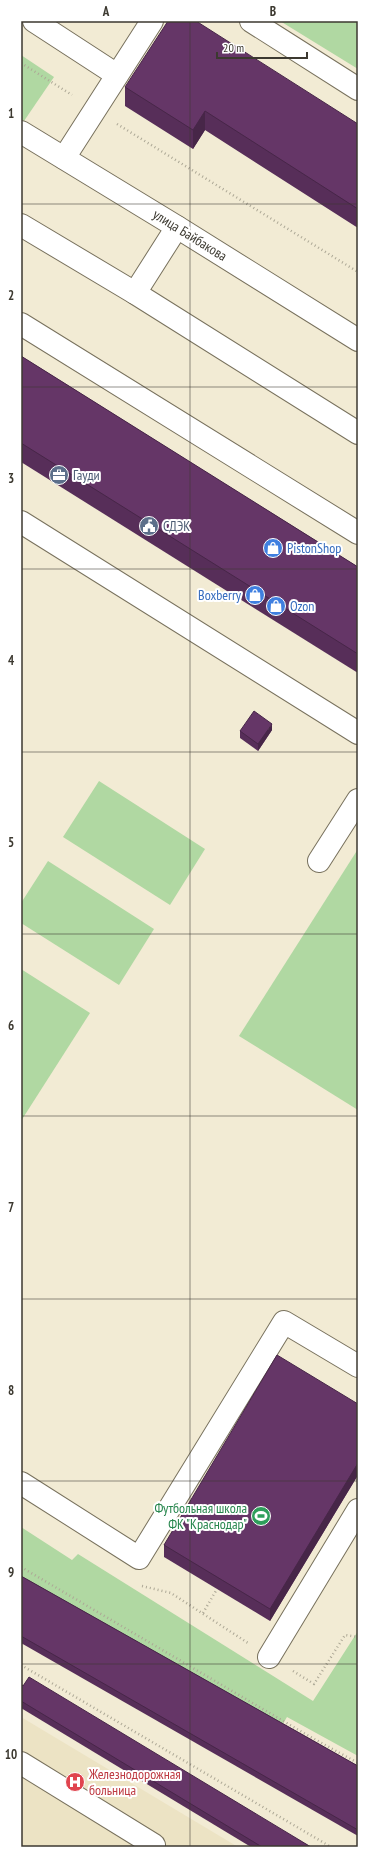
<svg xmlns="http://www.w3.org/2000/svg" width="379" height="1868" font-family="'PT Sans Narrow',sans-serif">
<rect width="100%" height="100%" fill="#f2ebd4"/>
<!-- built -->
<polygon fill="#ece3c4" points="21,1717 238,1847 21,1847"/>
<!-- green -->
<g fill="#b0d8a2">
<polygon points="280,21 358,21 358,69"/>
<polygon points="21,55 54,77 24,121 21,119"/>
<polygon points="99,781 205,849 170,905 63,837"/>
<polygon points="358,849 358,1110 239,1036"/>
<polygon points="48,861 154,929 119,985 21,923 21,903"/>
<polygon points="21,969 90,1013 21,1121"/>
<polygon points="21,1527 72,1560 78,1554 313,1701 358,1631 358,1756 287,1717 281,1727 21,1578"/>
</g>
<g fill="none" stroke-linecap="round" stroke-linejoin="round">
<defs>
<g id="minor">
<polyline points="34,21 117,75"/>
<polyline points="251,21 358,89"/>
<polyline points="21,132 177,227 358,340"/>
<polyline points="64,158 152,21"/>
<polyline points="21,225 135,293 358,433"/>
<polyline points="135,293 177,227"/>
<polyline points="21,324 358,533"/>
<polyline points="21,522 358,733"/>
<polyline points="319,861 358,800"/>
<polyline points="21,1483 139,1558 284,1322 358,1366"/>
<polyline points="269,1657 358,1510"/>
<polyline points="21,1763 154,1845 153,1847"/>
</g>
</defs>
<!-- minor casing -->
<use href="#minor" stroke="#78715d" stroke-width="24"/>
<!-- path -->
<g stroke="#ada896" stroke-width="2.5" stroke-dasharray="1 3" stroke-linecap="butt">
<polyline points="21,63 72,95"/>
<polyline points="117,124 358,272"/>
<polyline points="21,1567 307,1735 358,1763"/>
<polyline points="142,1586 171,1593 248,1643"/>
<polyline points="203,1613 217,1589"/>
<polyline points="21,1665 331,1847"/>
<polyline points="293,1671 314,1684 345,1635 358,1637"/>
</g>
<!-- minor -->
<use href="#minor" stroke="#fff" stroke-width="22"/>
</g>
<!-- wall -->
<g fill="#572e59">
<polygon points="125,87 358,124 358,228 205,130 193,149 125,106"/>
<polygon points="21,356 358,567 358,673 21,462"/>
<polygon points="272,730 258,751 240,738 240,731"/>
<polygon points="358,1404 358,1475 270,1621 164,1557 164,1545"/>
<polygon points="21,1576 358,1766 358,1836 21,1643"/>
<polygon points="21,1684 311,1847 251,1847 21,1708"/>
</g>
<!-- shaded-wall -->
<g fill="#472648">
<polygon points="205,111 205,130 193,149 193,130"/>
<polygon points="272,724 272,730 258,751 258,744"/>
<polygon points="358,1463 358,1475 270,1621 270,1609"/>
</g>
<!-- building -->
<g fill="#653667" stroke="#472648">
<polygon points="168,21 196,21 358,124 358,209 205,111 193,130 125,87"/>
<polygon points="21,356 358,567 358,654 21,443"/>
<polygon points="254,711 272,724 258,744 240,731"/>
<polygon points="277,1355 358,1404 358,1463 270,1609 164,1545"/>
<polygon points="21,1576 358,1766 358,1830 21,1636"/>
<polygon points="29,1677 311,1847 262,1847 21,1701 21,1684 23,1686"/>
</g>
<!-- grid -->
<path fill="none" stroke="#3c3930" stroke-width="1" stroke-opacity="0.55" d="M190,21V1847M21,204H358M21,387H358M21,569H358M21,752H358M21,934H358M21,1116H358M21,1299H358M21,1481H358M21,1664H358"/>
<!-- icons -->
<defs>
<symbol id="office-disc" viewBox="-11 -11 22 22"><circle r="9.5" fill="#5c6f8a" stroke="#fff"/><path d="M-6-3h4V-5.5h4V-3h4V5H-6ZM-1-4.5V-3h2v-1.5ZM-6 0V1H6V0Z" fill="#fff"/></symbol>
<symbol id="civic-disc" viewBox="-11 -11 22 22"><circle r="9.5" fill="#5c6f8a" stroke="#fff"/><path d="M-.6-6.5H3V-4.5H.6V-3L4-1V1h2V6H-6V1h2V-1L-.6-3ZM-1.2 2.5V6h2.4V2.5Z" fill="#fff"/></symbol>
<symbol id="shop-disc" viewBox="-11 -11 22 22"><circle r="9.5" fill="#3f7fe0" stroke="#fff"/><path d="M-5-2.5h2.3a2.7 3.5 0 0 1 5.4 0H5L5.5 6h-11ZM-1.5-2.5h3a1.5 2.3 0 0 0-3 0Z" fill="#fff"/></symbol>
<symbol id="stadium-disc" viewBox="-11 -11 22 22"><circle r="9.5" fill="#2e9e5b" stroke="#fff"/><path d="M0-5a6.5 5 0 1 0 0 10a6.5 5 0 1 0 0-10ZM-3.5-1.8h7v3.6h-7Z" fill="#fff"/></symbol>
<symbol id="hospital-disc" viewBox="-11 -11 22 22"><circle r="9.5" fill="#e0444e" stroke="#fff"/><path d="M-5-5h3v3.5h4V-5h3V5h-3V1.5h-4V5h-3Z" fill="#fff"/></symbol>
</defs>
<g fill-rule="evenodd">
<use href="#office-disc" x="48" y="464" width="22" height="22"/>
<use href="#civic-disc" x="138" y="515" width="22" height="22"/>
<use href="#shop-disc" x="262" y="537" width="22" height="22"/>
<use href="#shop-disc" x="244" y="584" width="22" height="22"/>
<use href="#shop-disc" x="265" y="595" width="22" height="22"/>
<use href="#stadium-disc" x="250" y="1505" width="22" height="22"/>
<use href="#hospital-disc" x="64" y="1771" width="22" height="22"/>
</g>
<g text-anchor="middle" dominant-baseline="central" stroke-width="4" stroke-linejoin="round" paint-order="stroke">
<!-- street labels -->
<g font-size="14" fill="#3c3930" stroke="#fff">
<text transform="translate(190 235) rotate(32)">улица Байбакова</text>
</g>
<!-- service labels -->
<g font-size="14" fill="#4e5e75" stroke="#fff" text-anchor="start">
<text x="73" y="475">Гауди</text>
<text x="163" y="526">СДЭК</text>
</g>
<!-- shop labels -->
<g font-size="14" fill="#366cbe" stroke="#fff" text-anchor="start">
<text x="287" y="548">PistonShop</text>
<text x="241" y="595" text-anchor="end">Boxberry</text>
<text x="290" y="606">Ozon</text>
</g>
<!-- leisure labels -->
<g font-size="14" fill="#27864d" stroke="#fff" text-anchor="end">
<text x="247" y="1508">Футбольная школа<tspan x="247" dy="16">ФК "Краснодар"</tspan></text>
</g>
<!-- health labels -->
<g font-size="14" fill="#be3a42" stroke="#fff" text-anchor="start">
<text x="89" y="1774">Железнодорожная<tspan x="89" dy="16">больница</tspan></text>
</g>
</g>
<!-- border -->
<rect width="379" height="1868" fill="none" stroke="#ffffff" stroke-width="44"/>
<!-- scale -->
<path d="M217 52v6h90v-6" fill="none" stroke="#3c3930" stroke-width="2"/>
<text x="223" y="52" font-size="12" fill="#3c3930" stroke="#ffffff" stroke-width="3" paint-order="stroke">20 m</text>
<rect x="22" y="22" width="335" height="1824" fill="none" stroke="#3c3930" stroke-width="1.5"/>
<g font-size="13" text-anchor="middle" font-weight="bold" fill="#3c3930">
<text x="106" y="16">A</text>
<text x="273" y="16">B</text>
<text x="11" y="118">1</text>
<text x="11" y="300">2</text>
<text x="11" y="483">3</text>
<text x="11" y="665">4</text>
<text x="11" y="847">5</text>
<text x="11" y="1030">6</text>
<text x="11" y="1212">7</text>
<text x="11" y="1395">8</text>
<text x="11" y="1577">9</text>
<text x="11" y="1759">10</text>
</g>
</svg>
